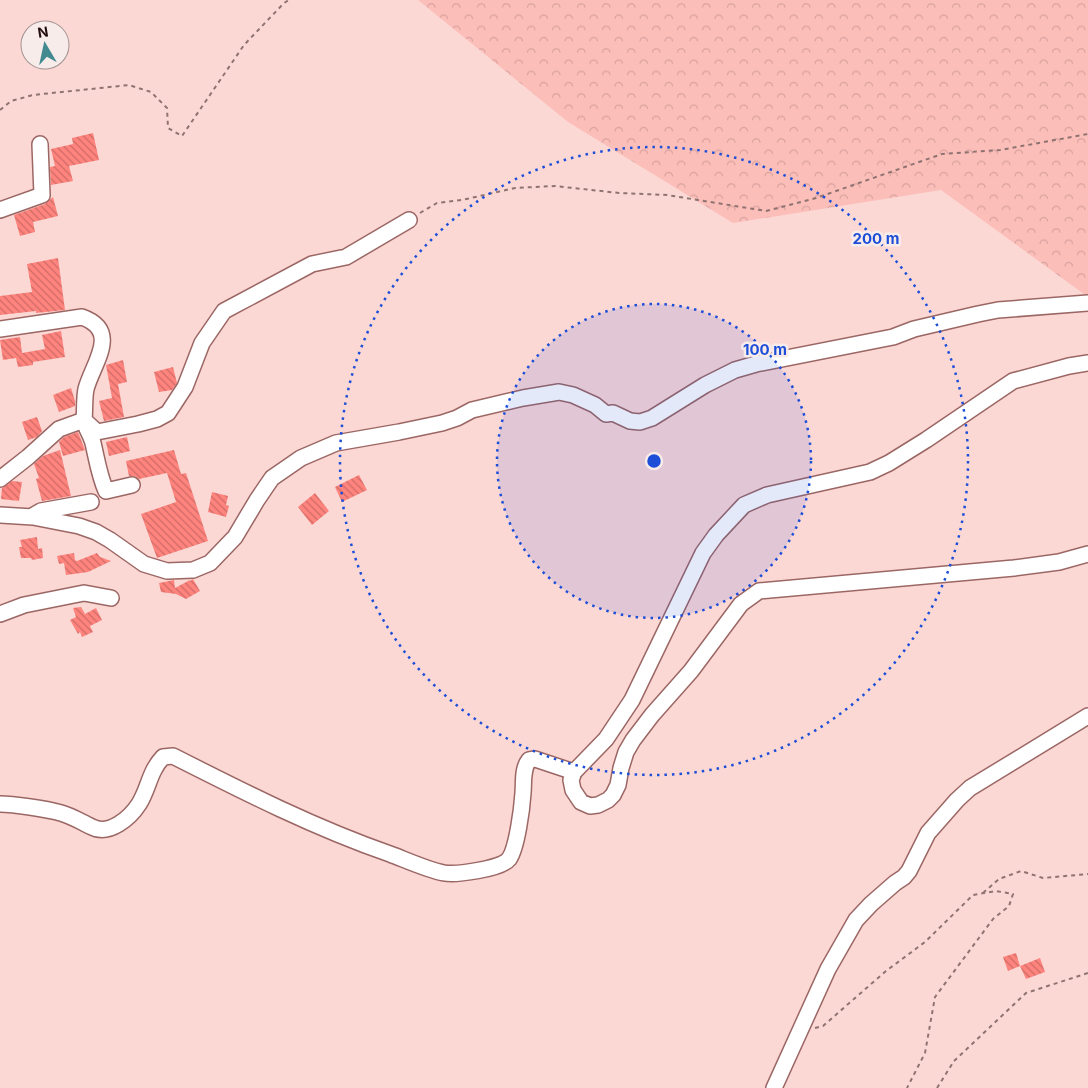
<svg xmlns="http://www.w3.org/2000/svg" width="1088" height="1088" font-family="Inter,sans-serif">
<defs>
<pattern id="forest-crowns" width="20" height="18" patternUnits="userSpaceOnUse" patternTransform="scale(1.25)"><rect width="20" height="18" fill="#fcbeb9"/><path d="M2 6a3 3 0 1 1 6 0M12 15a3 3 0 1 1 6 0" fill="none" stroke="#d8a29e"/></pattern>
<pattern id="building-back-hatch" width="6" height="6" patternUnits="userSpaceOnUse" patternTransform="scale(1.25)"><rect width="6" height="6" fill="#ff847e"/><path d="M-1 5l2 2M0 0l6 6M5-1l2 2" fill="none" stroke="#ce6a66"/></pattern>
</defs>
<rect width="100%" height="100%" fill="#fcd8d5"/>
<!-- forest -->
<polygon fill="url(#forest-crowns)" points="418,0 1088,0 1088,297 941,190 733,223 568,122"/>
<!-- building -->
<g fill="url(#building-back-hatch)">
<polygon points="93,133 99,160 69,166 73,181 51,185 50,167 55,166 51,149 73,144 72,138"/>
<polygon points="53,197 58,216 33,222 35,232 20,236 14,215 45,204"/>
<polygon points="58,258 65,310 36,313 36,311 0,315 0,296 32,292 27,264"/>
<polygon points="61,331 65,357 33,362 33,365 18,367 16,358 3,360 0,340 20,337 22,353 45,349 42,335"/>
<polygon points="123,360 127,382 118,384 124,417 104,421 99,401 112,398 106,365"/>
<polygon points="173,367 177,383 172,390 159,392 154,372"/>
<polygon points="71,388 75,401 75,406 59,412 53,395"/>
<polygon points="37,417 42,431 37,437 28,440 22,422"/>
<polygon points="78,432 85,450 63,456 59,442 64,437"/>
<polygon points="127,437 130,451 109,456 106,442"/>
<polygon points="60,450 71,496 42,501 36,479 39,478 34,464 43,456"/>
<polygon points="174,450 181,474 186,473 208,541 157,558 141,514 176,502 167,473 139,479 135,476 129,476 126,461"/>
<polygon points="359,475 367,490 342,502 335,487"/>
<polygon points="12,481 22,482 19,501 1,499 2,488"/>
<polygon points="212,492 228,496 226,505 229,506 226,517 208,512"/>
<polygon points="315,493 329,511 312,525 298,507"/>
<polygon points="37,537 38,549 42,548 43,558 32,560 31,558 21,558 19,547 22,547 20,540"/>
<polygon points="74,553 75,560 77,561 97,553 100,557 111,561 88,572 66,575 64,563 59,564 57,556"/>
<polygon points="193,579 200,591 186,599 176,594 161,592 159,583 174,580 175,588 190,580 190,581"/>
<polygon points="81,607 85,614 96,608 102,620 90,626 93,632 82,637 80,632 78,634 70,620 76,617 73,608"/>
<polygon points="1016,953 1020,966 1008,971 1003,957"/>
<polygon points="1040,958 1045,972 1026,979 1020,966"/>
</g>
<g fill="none" stroke-linecap="round" stroke-linejoin="round">
<defs>
<g id="minor">
<polyline points="0,210 42,195 40,144"/>
<path d="M0,329L82,317C121,331 93,363 86,389C84,399 85,410 84,420L97,432L138,424L157,419L168,413L185,387L202,343L224,311L312,264L346,257L409,220"/>
<polyline points="1088,363 1069,366 1013,381 926,440 889,463 870,472 767,495 744,505 716,535 703,553 632,700 606,739 574,772 571,780 573,790 581,802 590,806 598,805 608,800 613,795 618,785 621,768 626,752 633,740 652,715 691,671 741,604 759,591 1014,568 1059,562 1088,554"/>
<path d="M0,479L28,457L59,429L84,420C86,429 91,435 93,443C97,460 99,475 106,491L132,485"/>
<polyline points="0,515 33,517 79,526 96,532 110,540 144,564 167,571 193,570 210,563 235,537 257,500 272,478 301,458 336,443 399,432 442,423 457,418 472,410 523,398 559,392 573,395 595,405 606,414 613,413 630,421 640,422 652,418 705,385 735,370 756,364 893,337 914,329 978,314 998,310 1088,303"/>
<polyline points="34,515 41,511 91,502"/>
<polyline points="0,614 24,605 84,593 111,598"/>
<path d="M0,804C13,804 47,809 61,813C72,816 81,822 92,827C109,836 130,818 139,804C149,788 149,772 163,757L173,756C244,792 315,828 390,854C406,860 428,870 444,873C456,875 501,869 509,859C517,848 522,808 523,793C524,782 522,769 529,760L535,759L574,772"/>
<polyline points="774,1088 828,969 856,920 871,904 895,883 904,877 909,871 928,833 957,800 970,788 1088,716"/>
</g>
</defs>
<!-- minor casing -->
<use href="#minor" stroke="#9b6764" stroke-width="18"/>
<!-- path -->
<g stroke="#8f7371" stroke-width="2" stroke-dasharray="4 4" stroke-linecap="butt">
<polyline points="0,110 11,101 33,95 129,85 151,92 167,108 168,128 182,136 244,45 284,3 289,0"/>
<polyline points="420,213 437,203 462,200 515,188 555,186 619,193 667,195 766,211 816,198 942,154 1000,150 1088,134"/>
<polyline points="983,893 999,879 1021,871 1043,878 1088,874"/>
<polyline points="815,1028 823,1026 886,971 925,942 973,895 996,891 1013,894 1009,906 993,919 935,997 925,1053 907,1088"/>
<polyline points="937,1088 954,1061 1026,993 1088,973"/>
</g>
<!-- minor -->
<use href="#minor" stroke="#fff" stroke-width="15"/>
</g>
<!-- distance rings -->
<circle cx="654" cy="461" r="157" fill="#1d4ed8" fill-opacity=".12"/>
<g fill="none" stroke="#1d4ed8" stroke-width="2.5" stroke-dasharray="2.5 5">
<circle cx="654" cy="461" r="157"/>
<circle cx="654" cy="461" r="314"/>
</g>
<circle cx="654" cy="461" r="8" fill="#1d4ed8" stroke="#f8eceb" stroke-width="2.5"/>
<g font-size="15" text-anchor="middle" font-weight="bold" fill="#1d4ed8" stroke="#f8eceb" stroke-width="5" stroke-linejoin="round" paint-order="stroke">
<text x="876" y="244">200 m</text>
<text x="765" y="355">100 m</text>
</g>
<!-- north arrow -->
<g transform="translate(45 45) rotate(351)"><circle r="24" fill="#f8eceb" stroke="#a29392"/>
<path d="M0-4L9 19L0 12L-9 19Z" fill="#428990"/>
<text y="-8" font-size="14" font-weight="bold" text-anchor="middle" fill="#220e0d">N</text>
</g>
</svg>
